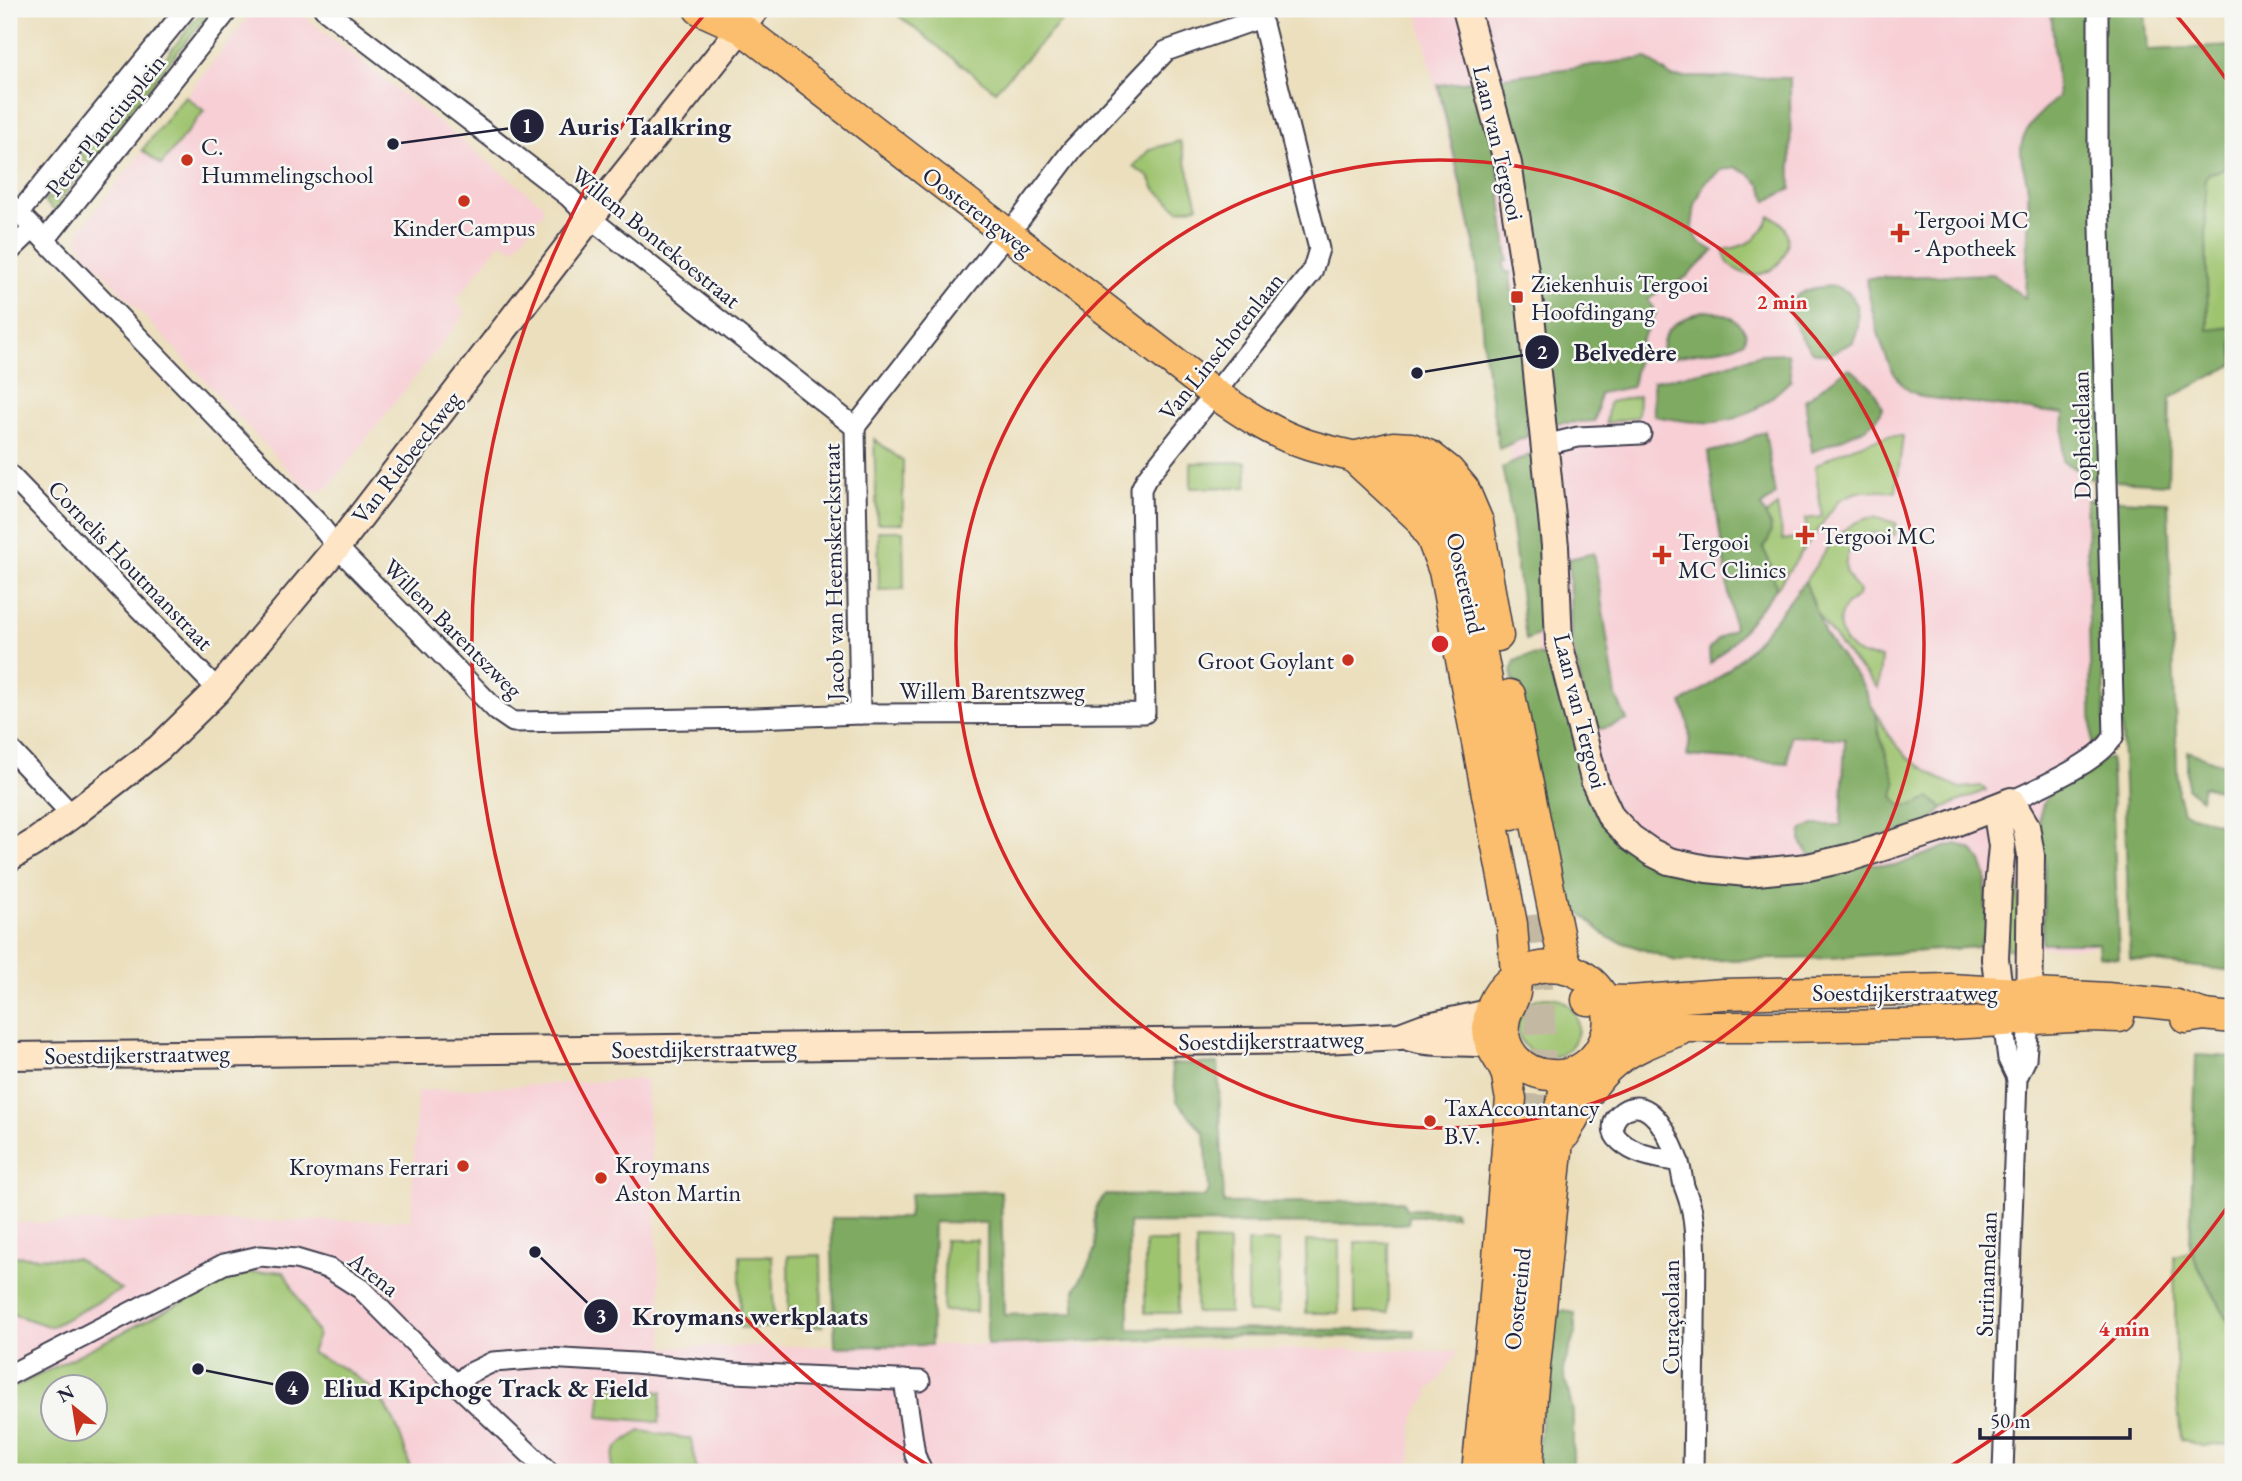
<svg xmlns="http://www.w3.org/2000/svg" width="2242" height="1481" font-family="'EB Garamond',serif">
<rect width="100%" height="100%" fill="#f6f6f2"/>
<filter id="ink" filterUnits="userSpaceOnUse"><feTurbulence type="fractalNoise" baseFrequency=".0143" numOctaves="2"/><feDisplacementMap in="SourceGraphic" scale="14" xChannelSelector="R" yChannelSelector="G"/><feConvolveMatrix kernelMatrix="1 2 1 2 8 2 1 2 1" color-interpolation-filters="sRGB"/></filter>
<filter id="wash" filterUnits="userSpaceOnUse"><feTurbulence type="fractalNoise" baseFrequency=".00686" numOctaves="4" result="noise"/><feDisplacementMap in="SourceGraphic" scale="28" xChannelSelector="R" yChannelSelector="G"/><feGaussianBlur stdDeviation="1.57" result="paint"/><feColorMatrix in="noise" values="0 0 0 0 0 0 0 0 0 0 0 0 0 0 0 0 0 1.4 0 .05"/><feComposite in="paint" operator="in"/></filter>
<g filter="url(#wash)">
<rect width="100%" height="100%" fill="#ebdfbd"/>
<!-- built -->
<g fill="#f7cfd5">
<polygon points="255,9 295,9 542,204 544,211 514,249 501,242 455,301 466,312 328,488 319,492 308,489 297,479 85,253 79,242 80,230"/>
<polygon points="1417,9 2075,9 2087,406 2092,948 1702,940 1564,778 1538,655 1505,416 1474,251"/>
<polygon points="646,1079 664,1347 987,1345 1453,1351 1457,1353 1450,1364 1438,1382 1427,1391 1430,1395 1421,1405 1415,1416 1412,1430 1410,1472 411,1472 400,1434 335,1363 311,1353 315,1346 210,1288 9,1390 9,1223 411,1220 417,1091"/>
</g>
<!-- green -->
<g fill="#9fc46f" stroke="#607355" stroke-width="2" fill-rule="evenodd">
<polygon points="204,9 212,9 114,131 118,136 115,140 101,129 105,126 110,128"/>
<polygon points="890,9 1073,9 995,91"/>
<polygon points="185,96 204,111 161,165 142,150"/>
<polygon points="97,134 111,145 94,165 89,163 58,202 61,206 57,213 44,201 47,197 53,199 85,160 81,154"/>
<polygon points="1180,141 1198,206 1179,210 1155,189 1149,177 1133,167 1150,149"/>
<path d="M2233,149V327L2208,331L2205,179L2209,173C2226,171 2229,165 2233,149Z"/>
<path d="M1770,216C1807,229 1780,290 1739,271C1729,266 1725,261 1724,250C1749,246 1760,239 1770,216Z"/>
<polygon points="1639,396 1638,417 1606,423 1609,402"/>
<path d="M1889,436H1903L1896,492C1871,490 1860,488 1838,501L1776,589L1771,565L1763,548C1772,536 1773,528 1765,515L1777,506L1783,540L1807,536L1805,519L1822,517L1815,466C1838,451 1863,443 1889,436Z"/>
<polygon points="874,439 903,461 903,523 877,523"/>
<polygon points="1246,462 1247,487 1191,488 1191,463"/>
<path d="M1873,517L1896,523L1895,535C1888,534 1879,532 1872,533C1854,536 1840,559 1848,576C1851,581 1855,586 1859,590L1858,596C1854,599 1848,603 1845,607C1833,623 1842,646 1859,654C1865,657 1874,657 1881,658L1878,688L1851,659L1819,617L1805,581C1824,555 1838,522 1873,517Z"/>
<polygon points="878,531 903,531 904,589 879,590"/>
<polygon points="1876,712 1888,735 1908,758 1940,779 1961,788 1981,786 1986,790 1943,808 1929,798 1913,806 1900,805 1893,796 1895,783 1878,731"/>
<polygon points="2018,838 2019,949 2007,949 2008,840"/>
<circle cx="1548" cy="1027" r="30"/>
<polygon points="945,1240 977,1240 976,1312 943,1311"/>
<polygon points="1196,1241 1229,1242 1229,1313 1196,1313"/>
<rect x="1306" y="1241" width="33" height="72"/>
<rect x="1145" y="1242" width="33" height="71"/>
<rect x="1247" y="1242" width="32" height="71"/>
<rect x="1355" y="1242" width="33" height="71"/>
<polygon points="2192,1251 2196,1263 2233,1329 2233,1444 2202,1446 2181,1439 2177,1395 2174,1256"/>
<polygon points="821,1255 822,1327 789,1327 788,1256"/>
<polygon points="9,1256 77,1259 121,1290 51,1327 9,1313"/>
<polygon points="740,1256 772,1256 774,1327 740,1328"/>
<path d="M274,1271L284,1272L318,1335L311,1353C375,1380 395,1405 411,1472H9V1390L210,1288L244,1274ZM94,1386V1428H52V1386Z"/>
<polygon points="602,1386 662,1392 659,1422 599,1417"/>
<path d="M641,1431L691,1439L697,1472H611C610,1446 621,1443 641,1431Z"/>
</g>
<!-- forest -->
<g fill="#7faa62" stroke="#50664e" stroke-width="2">
<path d="M2051,9H2145L2148,50L2233,46V149C2230,165 2226,171 2209,173L2205,179L2208,330L2233,327V365L2170,398L2168,484L2095,480L2062,461L2064,414L1922,397C1917,394 1911,392 1907,389C1883,370 1871,307 1866,278L1993,274L2025,298C2026,262 2030,225 2028,190C2027,173 2018,160 2022,143C2026,124 2045,109 2058,97Z"/>
<polygon points="1646,58 1672,77 1790,78 1791,189 1767,201 1761,185 1749,174 1735,167 1722,170 1705,182 1695,205 1692,227 1699,242 1714,251 1685,278 1665,287 1648,300 1656,313 1641,340 1632,387 1600,393 1595,421 1551,424 1530,233 1537,231 1522,149 1514,150 1496,78"/>
<polygon points="1477,80 1497,160 1508,261 1504,262 1505,272 1510,272 1513,304 1519,304 1532,425 1526,425 1528,436 1499,449 1484,353 1476,252 1438,85"/>
<path d="M1834,286L1849,292L1857,305L1858,328L1853,342L1828,355L1812,352C1783,315 1778,288 1834,286Z"/>
<path d="M1703,311C1722,312 1735,315 1746,333L1744,341L1735,346L1669,358L1663,354C1658,329 1683,318 1703,311Z"/>
<path d="M1788,353L1791,380C1742,427 1719,428 1654,416L1653,381L1710,370L1761,354Z"/>
<path d="M1848,368C1866,379 1875,388 1882,408L1876,420L1864,429L1812,452L1805,400Z"/>
<path d="M1765,431L1775,495L1761,507C1771,525 1776,530 1763,548L1771,565L1776,589L1733,642L1710,664L1709,650L1718,639L1734,629L1708,452L1731,447Z"/>
<polygon points="1536,452 1548,627 1538,635 1526,640 1508,496 1502,468"/>
<polygon points="2098,499 2105,735 2092,745 2086,500"/>
<polygon points="2114,500 2168,502 2178,794 2183,812 2233,828 2233,971 2130,959"/>
<polygon points="1594,553 1616,696 1627,720 1606,728 1597,729 1590,722 1571,640 1569,559"/>
<path d="M1805,581L1825,635L1863,686L1871,705L1876,712L1878,731L1896,783L1893,796L1900,805H1913L1929,798L1943,808L1930,823L1811,857C1803,847 1798,841 1803,829L1813,825H1841L1845,739L1790,735L1788,763L1687,756C1692,737 1689,722 1682,703C1694,695 1707,688 1718,678C1752,651 1778,616 1805,581Z"/>
<polygon points="1538,655 1549,658 1555,664 1587,786 1663,868 1868,863 1895,866 1945,847 1957,844 1973,850 1981,861 1986,876 1986,933 1978,947 1830,958 1676,961 1607,937 1582,914 1554,879 1511,671 1515,661 1524,657"/>
<polygon points="2187,751 2233,768 2233,794 2203,786 2201,799 2187,788"/>
<polygon points="2107,758 2110,759 2111,763 2119,958 2099,956 2098,943 2042,943 2045,862 2039,835 2039,818 2043,804 2051,791"/>
<polygon points="2196,1055 2233,1057 2233,1148 2229,1150 2224,1162 2223,1173 2233,1194 2233,1329 2196,1262 2190,1246"/>
<polygon points="1218,1063 1224,1203 1403,1201 1406,1209 1454,1210 1455,1216 1409,1216 1408,1223 1401,1224 1129,1223 1129,1329 1414,1330 1414,1337 1244,1336 987,1345 987,1223 934,1222 931,1345 835,1347 831,1218 908,1218 911,1194 1001,1191 1004,1315 1075,1313 1075,1290 1096,1249 1095,1209 1105,1195 1204,1197 1209,1190 1205,1134 1177,1101 1171,1064"/>
<polygon points="1563,1311 1575,1313 1575,1333 1563,1369 1573,1412 1573,1465 1572,1472 1536,1472 1552,1313"/>
</g>
</g>
<g filter="url(#ink)">
<g fill="none" stroke-linecap="round" stroke-linejoin="round">
<!-- primary-tunnel -->
<polyline stroke="#c3b9a3" stroke-width="30" stroke-dasharray="30 15" stroke-linecap="butt" points="1531,915 1539,996 1541,1047 1537,1126"/>
<defs>
<g id="street">
<polyline points="324,9 569,197 590,218 855,427"/>
<polyline points="9,203 319,524 337,547 497,711 513,722 754,718 860,714 1145,713 1141,489 1146,479 1312,272 1319,249 1263,24 1258,19 1256,9"/>
<polyline points="19,213 186,9"/>
<polyline points="45,240 229,9"/>
<polyline points="9,252 34,228"/>
<polyline points="1545,445 1578,437 1641,434"/>
<polyline points="9,474 218,690"/>
<polyline points="860,714 855,427 993,251 1021,218 1073,149 1166,51 1258,19"/>
<polyline points="9,748 72,815"/>
<path d="M2011,801C2036,789 2104,760 2114,735L2098,155V9"/>
<polyline points="2003,1021 2008,1059 2017,1078"/>
<path d="M1679,1162C1659,1158 1636,1156 1620,1141C1600,1124 1628,1097 1648,1111C1662,1120 1672,1144 1678,1160C1681,1168 1682,1177 1684,1186C1687,1194 1690,1203 1692,1211C1698,1246 1695,1293 1695,1328C1694,1376 1694,1424 1693,1472"/>
<polyline points="9,1375 224,1264 260,1256 296,1259 330,1269 361,1289 437,1366 549,1472"/>
<polyline points="904,1380 915,1455 922,1472"/>
<polyline points="457,1385 468,1374 493,1362 546,1358 635,1363 734,1373 920,1381"/>
<polyline points="2003,1472 2017,1078 2026,1059 2029,1020"/>
</g>
<g id="secondary">
<polyline points="1466,9 1508,164 1529,296 1555,546 1559,643 1595,783 1611,817 1631,838 1651,852 1669,861 1707,869 1747,873 1808,867 1852,857 1937,830 2011,801 2026,826 2031,855 2029,1015"/>
<polyline points="1996,808 2002,846 1998,889 1995,959 2002,1012"/>
<polyline points="9,858 35,842 72,815 159,748 218,690 337,547 590,218 756,9"/>
<path d="M1411,1038C1437,1045 1464,1041 1490,1044"/>
<polyline points="9,1056 1324,1040 1400,1036 1424,1027 1489,1013"/>
</g>
<g id="primary">
<path d="M699,9L741,28L1215,394C1244,414 1274,434 1308,445C1343,456 1383,459 1415,479C1429,487 1443,503 1450,518C1462,541 1464,570 1470,595C1486,668 1498,742 1512,815"/>
<polyline points="1357,456 1393,447 1411,448 1430,456 1448,470 1464,489 1478,522 1498,636"/>
<path d="M1353,457L1419,518L1432,539L1444,571L1512,924C1513,947 1518,971 1515,993C1513,1002 1507,1009 1505,1018C1498,1048 1521,1074 1551,1075C1571,1077 1590,1066 1600,1049C1634,994 1561,938 1509,982C1495,994 1488,1011 1488,1029C1489,1051 1499,1055 1506,1073C1509,1081 1508,1090 1511,1098L1493,1320L1477,1472"/>
<polyline points="1510,695 1561,948 1568,968"/>
<polyline points="1587,1000 1630,1001 1723,994 1950,989 2107,998 2176,1005 2204,1015"/>
<polyline points="2186,1018 2204,1015 2233,1018"/>
<polyline points="1607,1034 1659,1023 1688,1027 1777,1027 1951,1024 2089,1016 2119,1017"/>
<path d="M1565,1134C1578,1109 1593,1079 1615,1062C1634,1047 1658,1039 1680,1030"/>
<polyline points="1501,1472 1518,1281 1537,1126"/>
<polyline points="1528,1472 1532,1396 1562,1102 1568,1074"/>
</g>
</defs>
<!-- street casing -->
<use href="#street" stroke="#403e4e" stroke-width="23"/>
<!-- secondary casing -->
<use href="#secondary" stroke="#403e4e" stroke-width="30"/>
<!-- primary casing -->
<use href="#primary" stroke="#403e4e" stroke-width="33"/>
<!-- street -->
<use href="#street" stroke="#fff" stroke-width="19"/>
<!-- secondary -->
<use href="#secondary" stroke="#fde5c5" stroke-width="26"/>
<!-- primary -->
<use href="#primary" stroke="#fbbe6e" stroke-width="30"/>
</g>
</g>
<!-- distance rings -->
<g fill="none" stroke="#d62828" stroke-width="3.5">
<circle cx="1440" cy="644" r="484"/>
<path d="M2233 1199A968 968 0 0 1 1946 1469M934 1469A968 968 0 0 1 709 9M2171 9A968 968 0 0 1 2233 89"/>
</g>
<!-- markers -->
<g fill="#c8321e" stroke="#f6f6f2" stroke-width="2.5">
<circle cx="187" cy="160" r="7"/>
<circle cx="464" cy="201" r="7"/>
<path d="M1896.5 222.5h7v7h7v7h-7v7h-7v-7h-7v-7h7z"/>
<rect x="1510" y="290" width="14" height="14" rx="3.5"/>
<path d="M1801.5 524.5h7v7h7v7h-7v7h-7v-7h-7v-7h7z"/>
<path d="M1658.5 544.5h7v7h7v7h-7v7h-7v-7h-7v-7h7z"/>
<circle cx="1348" cy="660" r="7"/>
<circle cx="1430" cy="1121" r="7"/>
<circle cx="463" cy="1166" r="7"/>
<circle cx="601" cy="1178" r="7"/>
</g>
<g text-anchor="middle" dominant-baseline="central" stroke-width="5" stroke-linejoin="round" paint-order="stroke">
<!-- street labels -->
<g font-size="24" fill="#22223b" stroke="#f6f6f2">
<text transform="translate(105 125) rotate(-51)">Peter Planciusplein</text>
<text transform="translate(1499 143) rotate(77)">Laan van Tergooi</text>
<text transform="translate(978 211) rotate(37)">Oosterengweg</text>
<text transform="translate(656 237) rotate(39)">Willem Bontekoestraat</text>
<text transform="translate(1221 346) rotate(-51)">Van Linschotenlaan</text>
<text transform="translate(2081 435) rotate(-91)">Dopheidelaan</text>
<text transform="translate(406 457) rotate(-52)">Van Riebeeckweg</text>
<text transform="translate(131 565) rotate(46)">Cornelis Houtmanstraat</text>
<text transform="translate(833 572) rotate(-91)">Jacob van Heemskerckstraat</text>
<text transform="translate(1466 583) rotate(77)">Oostereind</text>
<text transform="translate(453 628) rotate(45)">Willem Barentszweg</text>
<text x="992" y="690">Willem Barentszweg</text>
<text transform="translate(1581 711) rotate(76)">Laan van Tergooi</text>
<text x="1905" y="992">Soestdijkerstraatweg</text>
<text transform="translate(1271 1040) rotate(-1)">Soestdijkerstraatweg</text>
<text transform="translate(704 1048) rotate(-1)">Soestdijkerstraatweg</text>
<text transform="translate(137 1054) rotate(-1)">Soestdijkerstraatweg</text>
<text transform="translate(374 1274) rotate(38)">Arena</text>
<text transform="translate(1986 1274) rotate(-88)">Surinamelaan</text>
<text transform="translate(1517 1299) rotate(-84)">Oostereind</text>
<text transform="translate(1670 1317) rotate(-90)">Curaçaolaan</text>
</g>
<!-- poi labels -->
<g font-size="24" fill="#22223b" stroke="#f6f6f2" text-anchor="start">
<text x="201" y="146">C.<tspan x="201" dy="28">Hummelingschool</tspan></text>
<text x="1914" y="219">Tergooi MC<tspan x="1914" dy="28">- Apotheek</tspan></text>
<text x="464" y="227" text-anchor="middle">KinderCampus</text>
<text x="1531" y="283">Ziekenhuis Tergooi<tspan x="1531" dy="28">Hoofdingang</tspan></text>
<text x="1821" y="535">Tergooi MC</text>
<text x="1678" y="541">Tergooi<tspan x="1678" dy="28">MC Clinics</tspan></text>
<text x="1334" y="660" text-anchor="end">Groot Goylant</text>
<text x="1444" y="1107">TaxAccountancy<tspan x="1444" dy="28">B.V.</tspan></text>
<text x="615" y="1164">Kroymans<tspan x="615" dy="28">Aston Martin</tspan></text>
<text x="449" y="1166" text-anchor="end">Kroymans Ferrari</text>
</g>
</g>
<circle cx="1440" cy="644" r="10" fill="#d62828" stroke="#f6f6f2" stroke-width="3.5"/>
<g font-size="21" text-anchor="middle" font-weight="bold" fill="#d62828" stroke="#f6f6f2" stroke-width="5" stroke-linejoin="round" paint-order="stroke">
<text x="1782" y="309">2 min</text>
<text x="2124" y="1336">4 min</text>
</g>
<!-- callouts -->
<path fill="none" stroke="#22223b" stroke-width="2.5" d="M393 144L527 126M1417 373L1542 352M535 1252L601 1316M198 1369L292 1388"/>
<g fill="#22223b" stroke="#f6f6f2" stroke-width="2.5">
<circle cx="393" cy="144" r="7"/>
<circle cx="1417" cy="373" r="7"/>
<circle cx="535" cy="1252" r="7"/>
<circle cx="198" cy="1369" r="7"/>
<circle cx="527" cy="126" r="18"/>
<circle cx="1542" cy="352" r="18"/>
<circle cx="601" cy="1316" r="18"/>
<circle cx="292" cy="1388" r="18"/>
</g>
<g font-size="21" text-anchor="middle" font-weight="bold" fill="#fff">
<text x="527" y="133">1</text>
<text x="1542" y="359">2</text>
<text x="601" y="1323">3</text>
<text x="292" y="1395">4</text>
</g>
<g font-size="26" text-anchor="middle" font-weight="bold" fill="#22223b" stroke="#f6f6f2" stroke-width="5" stroke-linejoin="round" paint-order="stroke">
<text x="645" y="135">Auris Taalkring</text>
<text x="1625" y="361">Belvedère</text>
<text x="750" y="1325">Kroymans werkplaats</text>
<text x="486" y="1397">Eliud Kipchoge Track &amp; Field</text>
</g>
<!-- margin -->
<rect width="2242" height="1481" fill="none" stroke="#f6f6f2" stroke-width="35"/>
<!-- north arrow -->
<g transform="translate(74 1408) rotate(330)"><circle r="33" fill="#f6f6f2" stroke="#a1a1a9" stroke-width="2"/>
<path d="M0-5L12 26L0 18L-12 26Z" fill="#c8321e"/>
<text y="-10" font-size="19" font-weight="bold" text-anchor="middle" fill="#22223b">N</text>
</g>
<!-- scale -->
<path d="M1980 1428v10h150v-10" fill="none" stroke="#22223b" stroke-width="3.5"/>
<text x="1990" y="1428" font-size="21" fill="#22223b" stroke="#f6f6f2" stroke-width="5" paint-order="stroke">50 m</text>
</svg>
